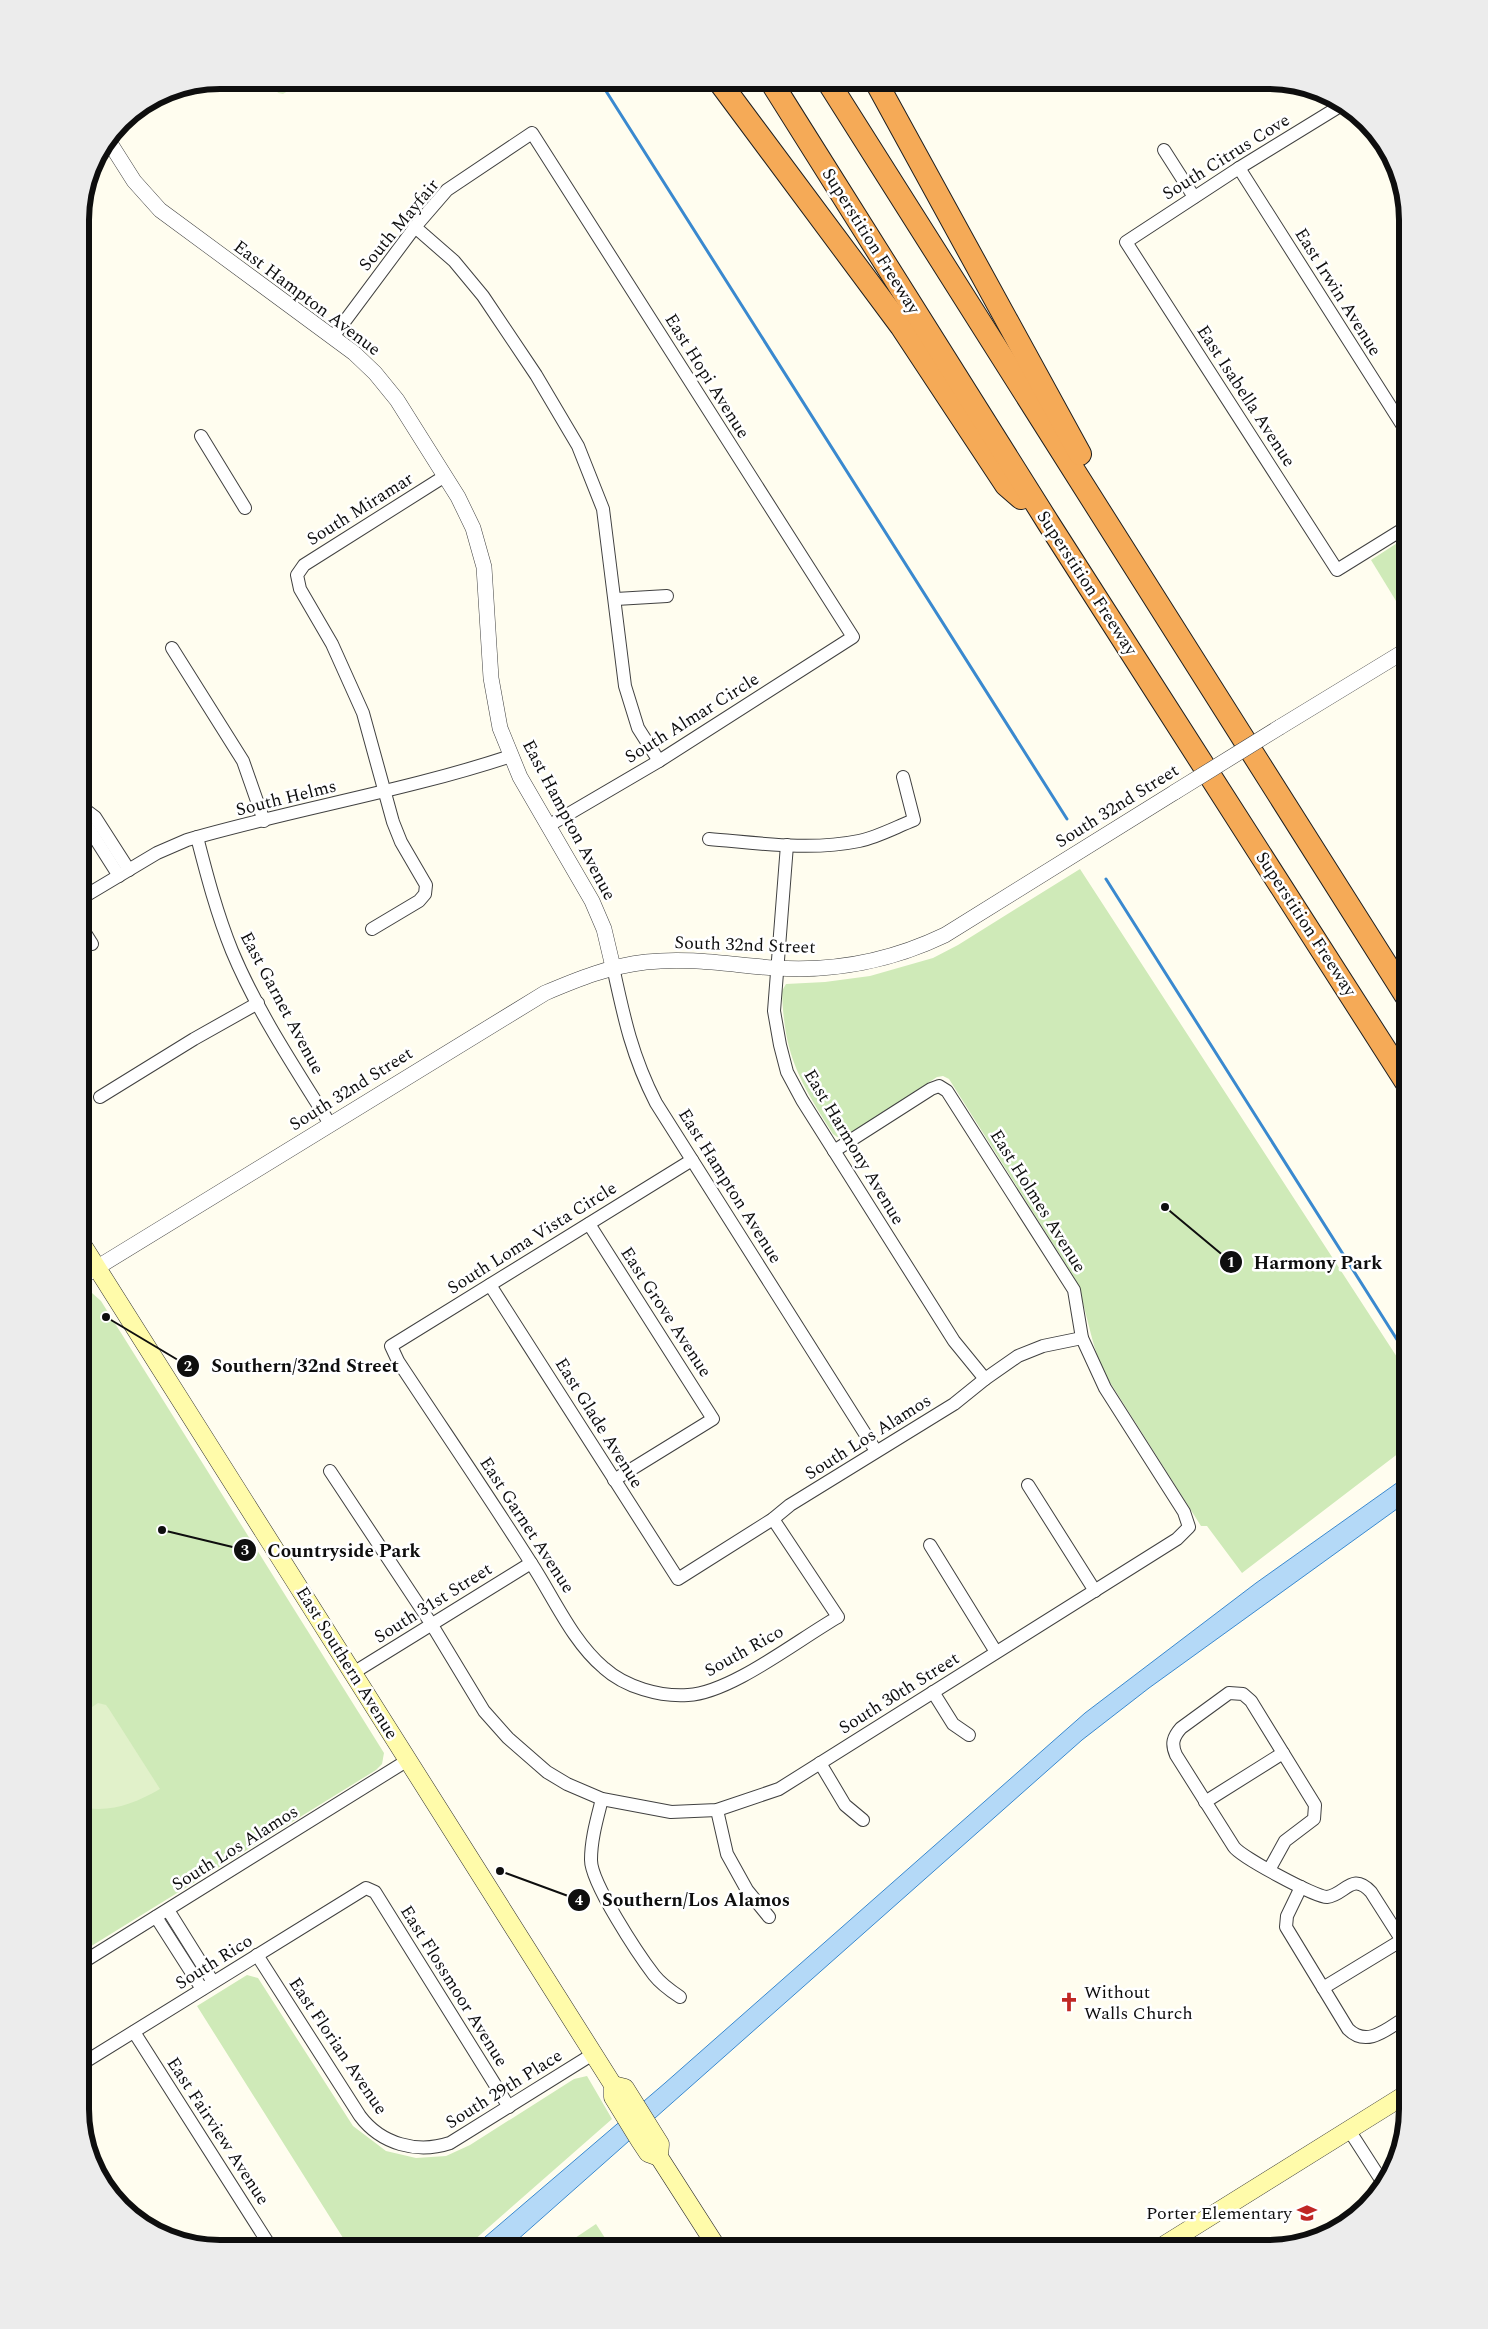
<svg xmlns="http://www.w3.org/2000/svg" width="1488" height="2329" font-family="Spectral,serif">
<rect width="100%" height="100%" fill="#fffdef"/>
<!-- green -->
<g fill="#cfeab8">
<polygon points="1408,536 1408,612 1404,614 1371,560"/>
<path d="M1080,869L1408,1374V1446L1242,1573L1207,1526H1201L1106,1376C1090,1345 1088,1310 1074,1277L949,1079L943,1076L937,1077L848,1135L837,1137L833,1134C799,1080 784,1056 782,991L786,984L825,982L870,976L933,958L958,945Z"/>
<polygon points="86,1292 92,1293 101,1301 384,1753 382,1764 376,1770 80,1953 80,1295"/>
<polygon points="247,1975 258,1978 353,2126 386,2151 416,2158 446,2156 470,2145 574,2079 587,2076 612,2119 464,2249 350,2249 197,2006"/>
<polygon points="596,2224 612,2249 582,2249 575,2238"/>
</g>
<!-- pitch -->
<g fill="#e1f1ca">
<polygon points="271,80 300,80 301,83 283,94 278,93"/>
<path d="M98,1703L106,1705L109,1709L160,1789C134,1804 110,1813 80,1807V1715Z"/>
</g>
<!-- water -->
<polygon fill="#b4d9f7" stroke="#3a89cf" points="1408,1475 1408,1501 1149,1688 1082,1740 507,2249 471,2249 665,2083 1085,1713 1256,1583"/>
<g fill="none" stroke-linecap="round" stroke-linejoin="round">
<!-- stream -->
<g stroke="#3a89cf" stroke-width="3">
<polyline points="599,80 1067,819"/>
<polyline points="1106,879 1408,1357"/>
</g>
<defs>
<g id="minor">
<polyline points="1345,103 1239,168 1126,242 1337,570 1408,526"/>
<polyline points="1164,150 1194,197"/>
<polyline points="1390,153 1394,160"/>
<polyline points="1239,168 1408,434"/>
<polyline points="415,227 454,261 483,296 536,375 578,446 603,509 625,686 638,728 659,761"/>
<polyline points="333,337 415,227 447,190 532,133 853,637 659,761 548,826"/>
<polyline points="201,436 245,508"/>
<polyline points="616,599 667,596"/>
<polyline points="172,648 243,761 264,821"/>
<polyline points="80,804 86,824 119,876"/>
<polyline points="83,808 95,817 129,870"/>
<path d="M197,837C207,876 217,914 232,951C257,1011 295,1068 330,1124"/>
<path d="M709,839C758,843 810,851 859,841C878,837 896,827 914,820L903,777"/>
<polyline points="787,845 774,1011 780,1045 787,1072 802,1100 954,1341 985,1379"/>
<path d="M80,899L157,853L187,840C294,809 405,791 511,756"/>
<polyline points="80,925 92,944"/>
<polyline points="372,929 419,901 425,894 426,885 401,842 393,822 363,713 332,644 300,589 297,575 304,565 445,476"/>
<path d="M613,967C624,1018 632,1056 656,1103L876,1451"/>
<polyline points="100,1097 194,1039 258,1003"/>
<path d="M692,1160L391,1346L398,1361C442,1428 488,1495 531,1563C554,1598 572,1641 604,1668C625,1687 660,1697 688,1695C731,1693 799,1639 838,1617L773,1519"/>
<polyline points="589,1224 713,1419 614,1480"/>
<polyline points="490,1285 678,1579 773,1519 790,1505 954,1404 985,1379 1018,1356 1043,1346 1082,1338"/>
<polyline points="330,1471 432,1625 484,1711 508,1738 547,1772 567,1784 602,1799 671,1812 717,1810 779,1789 1177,1539 1189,1527 1184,1512 1105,1388 1082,1338 1074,1290 947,1091 939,1086 931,1089 834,1151"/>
<polyline points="1028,1485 1095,1591"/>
<polyline points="930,1545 996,1652"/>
<polyline points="353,1673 531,1563"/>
<polyline points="933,1692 953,1724 969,1735"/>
<polyline points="820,1763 845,1805 863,1820"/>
<path d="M602,1799C597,1819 591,1839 591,1860C591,1883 638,1954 654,1975C661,1984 671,1991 680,1997"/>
<polyline points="1205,1802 1283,1753"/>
<polyline points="717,1810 727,1854 747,1890 769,1917"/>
<path d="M1269,1870L1285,1841L1314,1819L1315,1805L1251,1701L1243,1694L1229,1693L1181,1728C1173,1737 1171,1744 1176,1755L1234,1847C1241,1857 1315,1897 1327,1897C1345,1895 1352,1871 1371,1892L1408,1950"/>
<path d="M1301,1887L1287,1916L1286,1927L1348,2029C1368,2049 1389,2027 1408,2016"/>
<polyline points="168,1910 213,1982"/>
<polyline points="156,1917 202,1989"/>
<path d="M257,1955L360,2116C381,2144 417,2154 450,2143L593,2054"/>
<polyline points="80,1964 408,1760"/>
<polyline points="1323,1988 1402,1940"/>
<polyline points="134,2032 272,2249"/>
<polyline points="80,2065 366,1888 375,1892 509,2107"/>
<polyline points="1349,2130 1385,2186"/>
</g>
<g id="tertiary">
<polyline points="108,140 134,181 160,210 354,353 375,373 397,400 458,497 473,528 484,567 491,678 500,728 520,777 592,901 604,929 613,967"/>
<polyline points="1280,727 1408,649"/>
<path d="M80,1278L545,993C578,979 610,966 646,962C690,957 732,965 775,968C834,972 893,960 945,935L1175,792"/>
</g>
<g id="secondary">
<polyline points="80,1241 613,2085 613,2097 640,2141 648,2153 659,2157"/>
<polyline points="613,2085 625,2088 660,2144 659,2157 718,2249"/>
<polyline points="1158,2249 1408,2093"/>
</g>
<g id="motorway">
<polyline points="718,80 901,326 1006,485 1021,498"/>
<polyline points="770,80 1049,524 1408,1085"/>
<polyline points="827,80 1408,999"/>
<polyline points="875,80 1080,454"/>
</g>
</defs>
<!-- minor casing -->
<use href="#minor" stroke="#414141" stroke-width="14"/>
<!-- tertiary casing -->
<use href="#tertiary" stroke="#414141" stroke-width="16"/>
<!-- secondary casing -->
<use href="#secondary" stroke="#303030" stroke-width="19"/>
<!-- motorway casing -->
<use href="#motorway" stroke="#1f1f1f" stroke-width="24"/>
<!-- minor -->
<use href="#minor" stroke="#fff" stroke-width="12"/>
<!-- tertiary -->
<use href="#tertiary" stroke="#fff" stroke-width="15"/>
<!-- secondary -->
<use href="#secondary" stroke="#fffbaa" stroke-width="18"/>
<!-- motorway -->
<use href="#motorway" stroke="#f5aa57" stroke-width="22"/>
<defs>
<polyline id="tertiary-bridge" points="1175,792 1280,727"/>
</defs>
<!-- tertiary-bridge casing -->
<use href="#tertiary-bridge" stroke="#414141" stroke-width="16" stroke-linecap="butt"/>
<!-- tertiary-bridge -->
<use href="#tertiary-bridge" stroke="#fff" stroke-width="15"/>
</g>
<!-- icons -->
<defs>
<symbol id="church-bare" viewBox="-9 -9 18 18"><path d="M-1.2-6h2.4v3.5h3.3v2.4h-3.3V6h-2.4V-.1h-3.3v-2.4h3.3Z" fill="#c02724" stroke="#fff" stroke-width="2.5" paint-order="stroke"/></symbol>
<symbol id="school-bare" viewBox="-9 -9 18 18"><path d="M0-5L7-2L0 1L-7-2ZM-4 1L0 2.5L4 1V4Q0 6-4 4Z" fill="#c02724" stroke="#fff" stroke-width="2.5" paint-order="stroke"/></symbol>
</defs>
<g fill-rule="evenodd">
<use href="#church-bare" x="1055" y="1988" width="28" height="28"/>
<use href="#school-bare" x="1293" y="2199" width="28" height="28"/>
</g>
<g text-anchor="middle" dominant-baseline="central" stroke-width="5" stroke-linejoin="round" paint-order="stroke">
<!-- street labels -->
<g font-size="18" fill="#0e0e0e" stroke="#fff">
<text transform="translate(1226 157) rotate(-32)">South Citrus Cove</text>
<text transform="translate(399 225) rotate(-50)">South Mayfair</text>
<text transform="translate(871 241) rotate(58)">Superstition Freeway</text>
<text transform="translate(1338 292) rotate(58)">East Irwin Avenue</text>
<text transform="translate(307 298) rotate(37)">East Hampton Avenue</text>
<text transform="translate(707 376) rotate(58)">East Hopi Avenue</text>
<text transform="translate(1246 396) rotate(57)">East Isabella Avenue</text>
<text transform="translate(360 509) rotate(-32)">South Miramar</text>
<text transform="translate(1087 583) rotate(57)">Superstition Freeway</text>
<text transform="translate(692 718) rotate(-32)">South Almar Circle</text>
<text transform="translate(286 798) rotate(-14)">South Helms</text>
<text transform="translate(1117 806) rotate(-32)">South 32nd Street</text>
<text transform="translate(569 820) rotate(62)">East Hampton Avenue</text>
<text transform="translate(1306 924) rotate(57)">Superstition Freeway</text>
<text transform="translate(745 945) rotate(2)">South 32nd Street</text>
<text transform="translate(282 1003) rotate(62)">East Garnet Avenue</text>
<text transform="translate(351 1089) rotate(-32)">South 32nd Street</text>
<text transform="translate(854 1147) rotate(59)">East Harmony Avenue</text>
<text transform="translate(730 1186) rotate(58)">East Hampton Avenue</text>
<text transform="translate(1038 1201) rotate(58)">East Holmes Avenue</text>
<text transform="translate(532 1238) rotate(-32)">South Loma Vista Circle</text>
<text transform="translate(666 1312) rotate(57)">East Grove Avenue</text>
<text transform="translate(599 1423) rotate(58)">East Glade Avenue</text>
<text transform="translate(868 1437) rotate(-32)">South Los Alamos</text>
<text transform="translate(527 1525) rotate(57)">East Garnet Avenue</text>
<text transform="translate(433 1603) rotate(-32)">South 31st Street</text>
<text transform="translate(744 1651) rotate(-29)">South Rico</text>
<text transform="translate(347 1663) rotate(58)">East Southern Avenue</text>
<text transform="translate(899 1693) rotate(-32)">South 30th Street</text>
<text transform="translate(235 1848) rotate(-32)">South Los Alamos</text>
<text transform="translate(214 1962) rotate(-32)">South Rico</text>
<text transform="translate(454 1986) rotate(58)">East Flossmoor Avenue</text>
<text transform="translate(338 2046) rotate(56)">East Florian Avenue</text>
<text transform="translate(504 2089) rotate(-32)">South 29th Place</text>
<text transform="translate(218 2131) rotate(57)">East Fairview Avenue</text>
</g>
<!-- poi labels -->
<g font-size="18" fill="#0e0e0e" stroke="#fff" text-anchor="start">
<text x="1084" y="1992">Without<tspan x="1084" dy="21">Walls Church</tspan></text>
<text x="1292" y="2213" text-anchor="end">Porter Elementary</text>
</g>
</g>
<!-- crop -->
<path d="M0 0H1488V2329H0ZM220 89H1268A131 131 0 0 1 1399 220V2109A131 131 0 0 1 1268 2240H220A131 131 0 0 1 89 2109V220A131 131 0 0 1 220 89Z" fill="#ececec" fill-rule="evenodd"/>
<path fill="none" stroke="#0e0e0e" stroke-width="6" d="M220 89H1268A131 131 0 0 1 1399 220V2109A131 131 0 0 1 1268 2240H220A131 131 0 0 1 89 2109V220A131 131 0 0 1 220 89Z"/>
<!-- callouts -->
<path fill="none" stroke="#0e0e0e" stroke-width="2" d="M1165 1207L1231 1262M106 1317L188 1366M162 1530L245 1550M500 1871L579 1900"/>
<g fill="#0e0e0e" stroke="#fff" stroke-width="2">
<circle cx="1165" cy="1207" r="5"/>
<circle cx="106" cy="1317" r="5"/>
<circle cx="162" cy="1530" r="5"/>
<circle cx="500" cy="1871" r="5"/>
<circle cx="1231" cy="1262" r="12"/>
<circle cx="188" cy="1366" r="12"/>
<circle cx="245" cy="1550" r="12"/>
<circle cx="579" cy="1900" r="12"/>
</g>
<g font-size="15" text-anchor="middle" font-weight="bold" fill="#fff">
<text x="1231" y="1267">1</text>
<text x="188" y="1371">2</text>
<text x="245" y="1555">3</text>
<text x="579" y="1905">4</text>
</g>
<g font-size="19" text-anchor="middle" font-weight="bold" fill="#0e0e0e" stroke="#fff" stroke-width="5" stroke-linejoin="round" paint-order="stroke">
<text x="1318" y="1269">Harmony Park</text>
<text x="305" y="1372">Southern/32nd Street</text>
<text x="344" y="1557">Countryside Park</text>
<text x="696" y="1906">Southern/Los Alamos</text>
</g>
</svg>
